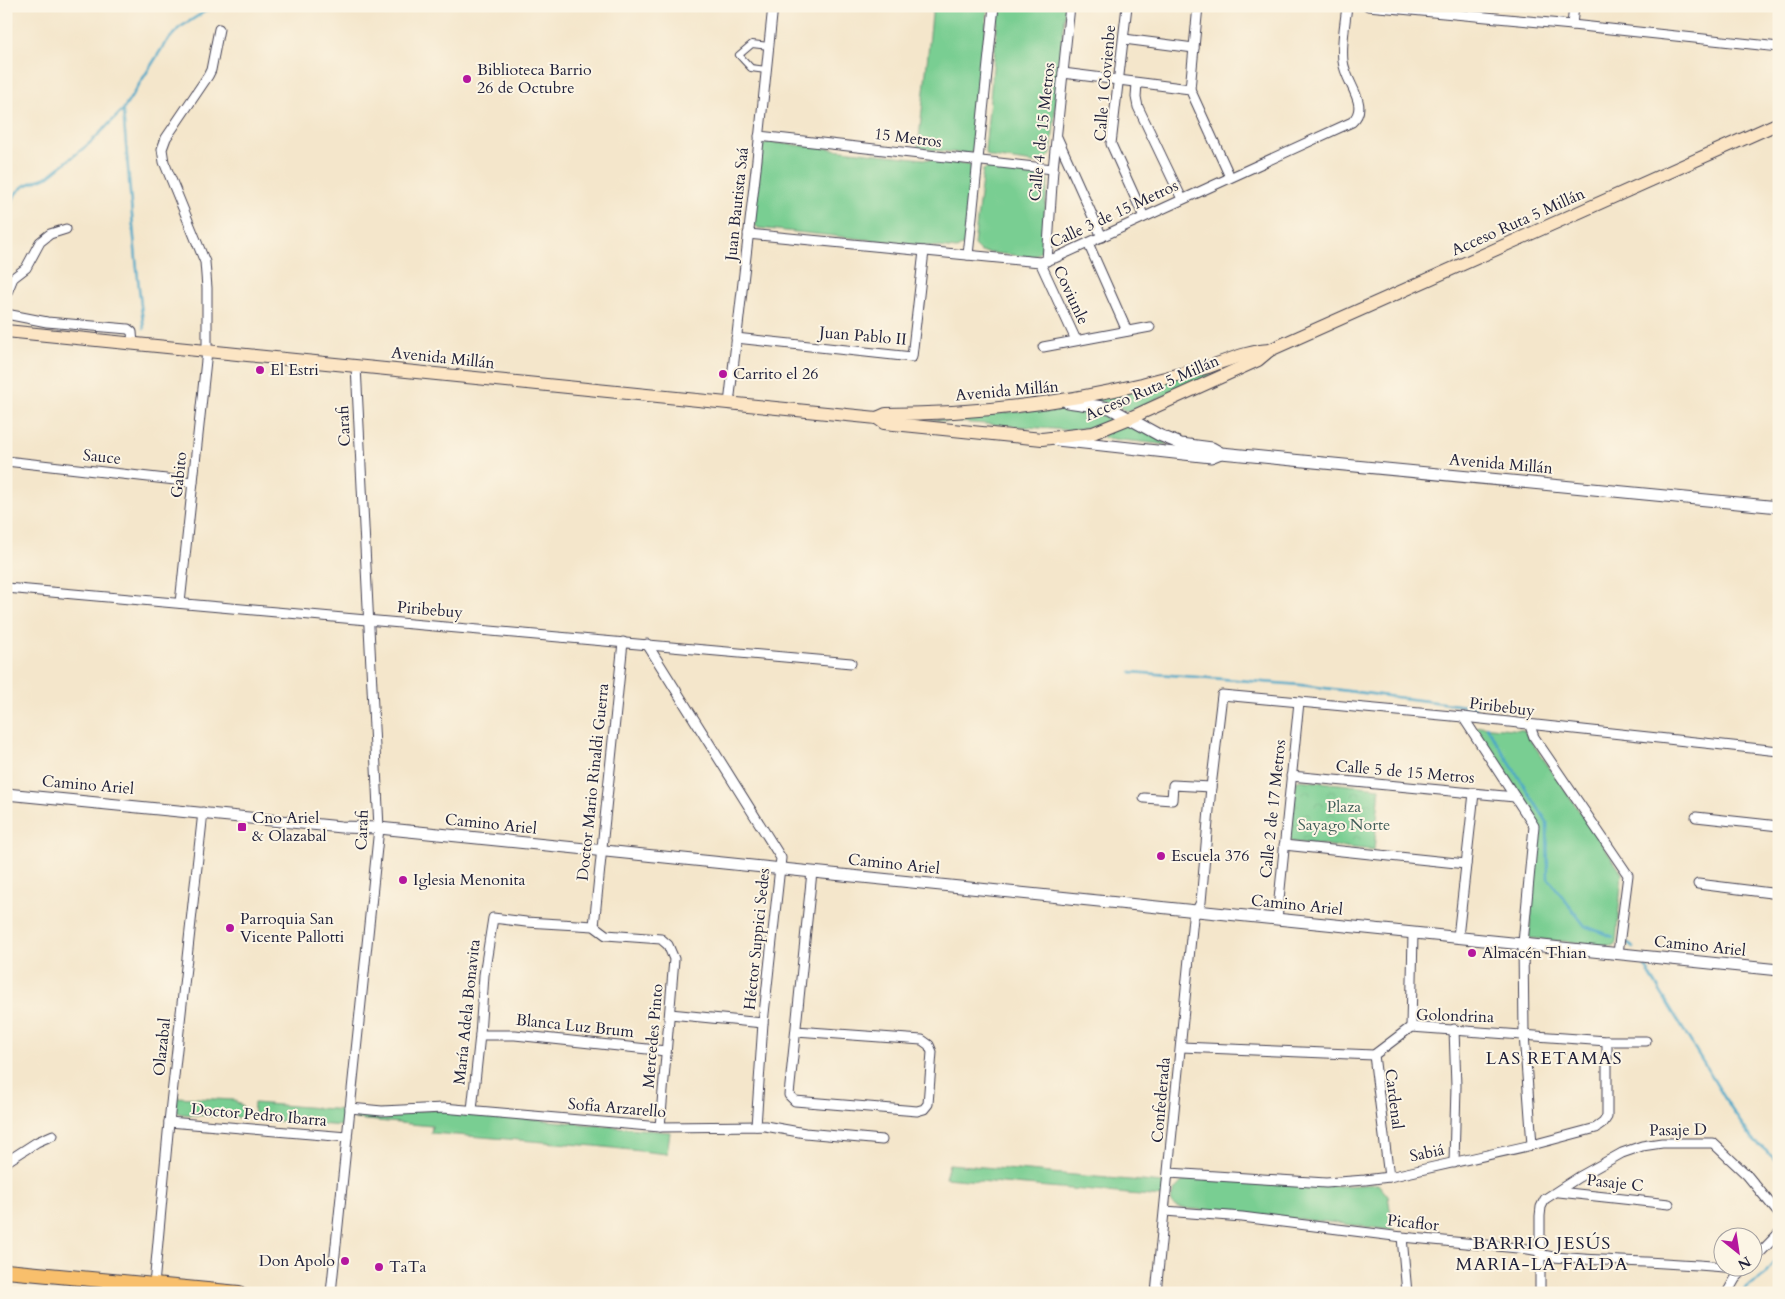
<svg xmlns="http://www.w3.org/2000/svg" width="1785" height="1299" font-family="Cardo,serif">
<defs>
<pattern id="park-crowns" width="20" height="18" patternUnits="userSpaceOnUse" patternTransform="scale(1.25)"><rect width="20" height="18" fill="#79ce92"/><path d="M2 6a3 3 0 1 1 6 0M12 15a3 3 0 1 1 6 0" fill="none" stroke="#68b17f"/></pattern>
</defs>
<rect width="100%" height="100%" fill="#fcf5e5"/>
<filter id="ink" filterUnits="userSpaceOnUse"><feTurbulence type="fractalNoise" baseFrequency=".02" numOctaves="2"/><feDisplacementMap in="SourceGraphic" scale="10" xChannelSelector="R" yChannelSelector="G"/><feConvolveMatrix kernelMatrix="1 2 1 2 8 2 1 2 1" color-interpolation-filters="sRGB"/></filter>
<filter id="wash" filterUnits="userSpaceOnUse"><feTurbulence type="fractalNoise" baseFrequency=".0096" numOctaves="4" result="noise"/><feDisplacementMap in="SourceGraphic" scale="20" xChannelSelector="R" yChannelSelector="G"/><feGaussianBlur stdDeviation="1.12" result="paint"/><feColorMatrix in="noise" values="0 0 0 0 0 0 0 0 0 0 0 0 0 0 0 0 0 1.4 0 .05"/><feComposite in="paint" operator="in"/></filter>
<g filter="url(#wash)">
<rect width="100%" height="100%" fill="#f4e6cb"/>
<!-- grass -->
<g fill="#79ce92" stroke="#4e7866">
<polygon points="933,6 988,6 974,148 971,152 966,154 918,148"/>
<polygon points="999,6 1065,6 1051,154 1041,164 992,157 987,155 985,150"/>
<polygon points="769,142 969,164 974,172 967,242 957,249 758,228 755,225 753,219 762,148 764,144"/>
<polygon points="991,167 1040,172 1044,174 1048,180 1041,251 1033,257 981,252 974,245 983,170"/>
<polygon points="1250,357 1128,412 1113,404 1086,399"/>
<polygon points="1074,406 1091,407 1119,417 1093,427 1068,430 931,420"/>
<polygon points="1129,421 1169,445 1104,438 1103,433"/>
<polygon points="1481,726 1522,730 1525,732 1622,873 1616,943 1612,946 1529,938 1538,824 1477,733 1477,727"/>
<polygon points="176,1097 234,1100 242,1106 246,1111 246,1115 244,1118 181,1114 176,1111"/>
<polygon points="254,1103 345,1110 343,1126 253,1119"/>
<polygon points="436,1110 670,1132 667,1154 595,1146 431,1133 432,1126 355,1119 355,1112"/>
<polygon points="949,1164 1164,1183 1163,1197 945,1178"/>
<path d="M1187,1178L1342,1186L1378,1184L1388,1196L1393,1228L1391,1230L1320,1221L1180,1208C1161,1202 1178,1184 1187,1178Z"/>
</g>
<!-- park -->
<polygon fill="url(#park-crowns)" stroke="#4e7866" points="1299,780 1380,788 1374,850 1292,842 1290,840 1296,782"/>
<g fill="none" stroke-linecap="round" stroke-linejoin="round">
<!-- stream -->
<g stroke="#48a6c7" stroke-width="2.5">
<polyline points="293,6 354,12 388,6"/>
<path d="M123,112C130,184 134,257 144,329"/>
<polyline points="6,214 16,193 24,186 49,176 91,142 123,110 164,45 179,28 212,7 250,6"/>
<polyline points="1131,672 1301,685 1474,707 1478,713"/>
<polyline points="1487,727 1547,822 1548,878 1585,926 1613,937"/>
<polyline points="1627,943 1634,948"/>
<polyline points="1643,963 1732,1110 1753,1140 1771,1155 1779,1165"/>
<polyline points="1743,1293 1746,1287 1765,1275 1779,1255"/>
</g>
</g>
</g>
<g filter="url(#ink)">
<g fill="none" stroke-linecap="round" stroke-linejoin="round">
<defs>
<polyline id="pedestrian" points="766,70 751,68 739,55 752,44 769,46"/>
<g id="minor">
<polyline points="1127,6 1111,144 1144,217"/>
<polyline points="1198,6 1190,89 1230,177"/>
<polyline points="1368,6 1572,25 1779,47"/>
<polyline points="1572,25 1574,6"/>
<polyline points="1124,39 1194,48"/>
<polyline points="1063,73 1190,89"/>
<polyline points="1137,83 1136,97 1138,107 1182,199"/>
<polyline points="759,136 1053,169"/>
<polyline points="1057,137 1102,237"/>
<path d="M748,234L1040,262L1055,258L1352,122C1371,105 1345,83 1343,61C1341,44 1345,24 1347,6"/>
<polyline points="1088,243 1127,331"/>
<polyline points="968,255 994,6"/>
<polyline points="1047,261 1053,169 1070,6"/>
<polyline points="1040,262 1076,340"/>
<polyline points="6,295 13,278 26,268 40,242 50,234 66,229"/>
<polyline points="6,314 47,322 128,329 132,332 133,344"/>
<polyline points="736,338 912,357 924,251"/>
<polyline points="1043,347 1150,327"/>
<polyline points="729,404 756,169 773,6"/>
<polyline points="6,461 193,482"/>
<polyline points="6,588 851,663"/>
<polyline points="180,603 207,351 207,288 205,262 164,162 162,149 166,138 208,76 211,70 219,29"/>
<polyline points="647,644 781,858 763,1023 756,1126"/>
<polyline points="1463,717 1534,826 1523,943 1524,1034 1532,1145"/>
<polyline points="1530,726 1534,737 1628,875 1618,953"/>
<polyline points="1291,776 1515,797"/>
<polyline points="1144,798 1172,800 1173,785 1211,787"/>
<polyline points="1696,817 1779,826"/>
<polyline points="1284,845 1466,864"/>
<polyline points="1698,884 1779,894"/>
<polyline points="1277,919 1299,702"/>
<polyline points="594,926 623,642"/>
<polyline points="1458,937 1474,793"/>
<polyline points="670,1014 763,1023"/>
<polyline points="1411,1027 1413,933"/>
<polyline points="1454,1029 1456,1086 1454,1163"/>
<polyline points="796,1031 922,1040 929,1045 932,1052 928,1104 924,1109 917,1111 795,1101 789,1095 812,872"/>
<polyline points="480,1035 515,1035 666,1051"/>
<polyline points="1181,1047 1374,1055 1411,1027 1607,1041 1646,1041"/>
<polyline points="1374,1055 1389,1177"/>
<polyline points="350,1108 382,1111 443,1108 660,1127 765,1126 805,1133 882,1140"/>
<polyline points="472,1110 480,1035 484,975 493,918 526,922 594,926 606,935 661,939 668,945 674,959 660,1127"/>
<polyline points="169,1122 347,1137"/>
<polyline points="6,1162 37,1142 53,1135"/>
<polyline points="1169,1173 1326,1183 1365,1180 1389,1177 1532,1145 1596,1128 1603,1123 1607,1117 1607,1041"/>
<polyline points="1559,1192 1669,1204"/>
<path d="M1165,1211L1242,1217L1402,1237L1528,1249L1540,1251L1543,1255L1553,1257C1617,1262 1681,1262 1745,1269"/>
<polyline points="1402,1237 1407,1293"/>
<polyline points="1752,1261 1779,1233"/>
<polyline points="154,1285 169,1122 203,812"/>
<polyline points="331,1293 379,828 356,366"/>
<polyline points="1156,1293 1193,918 1201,902 1211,787 1222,695 1463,717 1779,751"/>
<polyline points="1540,1293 1540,1216 1541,1207 1545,1199 1579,1177 1622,1153 1642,1146 1662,1143 1713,1143 1747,1175 1779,1214"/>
<polyline points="1727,1293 1735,1279 1746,1267"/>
</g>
<g id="tertiary">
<polyline points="1067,402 1110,408 1159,435 1181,444 1212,448 1221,453 1779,507"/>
<polyline points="1057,440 1211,457 1221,453"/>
<polyline points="6,794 341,827 379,828 1779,970"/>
</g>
<g id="secondary">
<path d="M6,331L877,418L886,414C972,414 1058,404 1142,384C1164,378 1186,373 1208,367C1229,360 1248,351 1270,350"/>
<polyline points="877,418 884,423 1042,439 1093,433 1130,418 1258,360 1270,350 1779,123"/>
</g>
<polyline id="primary" points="6,1271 239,1293"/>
</defs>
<!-- pedestrian casing -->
<use href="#pedestrian" stroke="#423f51" stroke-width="8"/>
<!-- minor casing -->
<use href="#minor" stroke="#423f51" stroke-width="11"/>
<!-- tertiary casing -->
<use href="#tertiary" stroke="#423f51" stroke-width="13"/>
<!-- secondary casing -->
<use href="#secondary" stroke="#423f51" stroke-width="14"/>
<!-- primary casing -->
<use href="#primary" stroke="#423f51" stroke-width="16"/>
<!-- pedestrian -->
<use href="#pedestrian" stroke="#fff" stroke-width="6"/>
<!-- minor -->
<use href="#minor" stroke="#fff" stroke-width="9"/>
<!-- tertiary -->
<use href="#tertiary" stroke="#fff" stroke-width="11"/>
<!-- secondary -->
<use href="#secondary" stroke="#fce5c4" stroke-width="12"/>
<!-- primary -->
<use href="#primary" stroke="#f8bf6c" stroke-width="14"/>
</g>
</g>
<!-- markers -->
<g fill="#b5179e" stroke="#fcf5e5" stroke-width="2">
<circle cx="467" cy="79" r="5"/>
<circle cx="260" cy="370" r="5"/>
<circle cx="723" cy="374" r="5"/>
<rect x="237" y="822" width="10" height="10" rx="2.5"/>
<circle cx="1161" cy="856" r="5"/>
<circle cx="403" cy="880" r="5"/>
<circle cx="230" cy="928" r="5"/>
<circle cx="1472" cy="953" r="5"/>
<circle cx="345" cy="1261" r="5"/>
<circle cx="379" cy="1267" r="5"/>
</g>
<g text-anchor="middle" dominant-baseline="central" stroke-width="4" stroke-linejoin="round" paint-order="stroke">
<!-- poi labels -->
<g font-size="16" fill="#22223b" stroke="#fcf5e5" text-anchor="start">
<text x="477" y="70">Biblioteca Barrio<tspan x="477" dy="18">26 de Octubre</tspan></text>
<text x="270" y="370">El Estri</text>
<text x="733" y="374">Carrito el 26</text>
<text x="252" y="818">Cno Ariel<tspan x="252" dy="18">&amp; Olazabal</tspan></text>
<text x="1171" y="856">Escuela 376</text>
<text x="413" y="880">Iglesia Menonita</text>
<text x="240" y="919">Parroquia San<tspan x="240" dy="18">Vicente Pallotti</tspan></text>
<text x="1482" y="953">Almacén Thian</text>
<text x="335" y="1261" text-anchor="end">Don Apolo</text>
<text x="389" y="1267">TaTa</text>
</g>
<!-- street labels -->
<g font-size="16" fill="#22223b" stroke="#fcf5e5">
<text transform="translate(1105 83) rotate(-85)">Calle 1 Covienbe</text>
<text transform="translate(1042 132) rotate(-84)">Calle 4 de 15 Metros</text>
<text transform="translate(908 138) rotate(7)">15 Metros</text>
<text transform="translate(737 204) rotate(-84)">Juan Bautista Saá</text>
<text transform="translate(1114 214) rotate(-25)">Calle 3 de 15 Metros</text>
<text transform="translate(1518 222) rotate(-24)">Acceso Ruta 5 Millán</text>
<text transform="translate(1071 295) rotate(65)">Coviunle</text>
<text transform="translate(863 336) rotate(5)">Juan Pablo II</text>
<text transform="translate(443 358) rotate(6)">Avenida Millán</text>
<text transform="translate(1152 388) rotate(-23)">Acceso Ruta 5 Millán</text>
<text transform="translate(1007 391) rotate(-5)">Avenida Millán</text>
<text transform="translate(344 426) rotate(-93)">Carafi</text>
<text transform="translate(102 457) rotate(6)">Sauce</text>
<text transform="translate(1501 464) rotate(5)">Avenida Millán</text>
<text transform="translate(179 475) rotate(-84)">Gabito</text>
<text transform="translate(430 610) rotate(5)">Piribebuy</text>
<text transform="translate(1502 707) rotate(7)">Piribebuy</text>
<text transform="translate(1405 772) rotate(5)">Calle 5 de 15 Metros</text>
<text transform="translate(593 782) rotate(-84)">Doctor Mario Rinaldi Guerra</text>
<text transform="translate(88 785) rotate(5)">Camino Ariel</text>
<text transform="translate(1273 809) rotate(-84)">Calle 2 de 17 Metros</text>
<text transform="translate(491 824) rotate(6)">Camino Ariel</text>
<text transform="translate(362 830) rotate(-88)">Carafi</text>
<text transform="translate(894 864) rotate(6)">Camino Ariel</text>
<text transform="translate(1297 905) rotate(6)">Camino Ariel</text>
<text transform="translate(757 939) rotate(-84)">Héctor Suppici Sedes</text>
<text transform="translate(1700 946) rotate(6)">Camino Ariel</text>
<text transform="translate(467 1012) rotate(-84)">María Adela Bonavita</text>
<text transform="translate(1455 1016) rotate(2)">Golondrina</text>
<text transform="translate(575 1026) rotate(6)">Blanca Luz Brum</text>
<text transform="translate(653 1036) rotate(-85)">Mercedes Pinto</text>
<text transform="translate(162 1047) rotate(-84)">Olazabal</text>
<text transform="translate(1394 1099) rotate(83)">Cardenal</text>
<text transform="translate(1161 1100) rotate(-85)">Confederada</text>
<text transform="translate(617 1108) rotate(5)">Sofía Arzarello</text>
<text transform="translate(259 1115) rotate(5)">Doctor Pedro Ibarra</text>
<text transform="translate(1678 1130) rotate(-1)">Pasaje D</text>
<text transform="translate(1427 1153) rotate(-12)">Sabiá</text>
<text transform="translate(1615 1183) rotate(6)">Pasaje C</text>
<text transform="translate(1413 1223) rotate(6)">Picaflor</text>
</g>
<!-- park labels -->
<g font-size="16" fill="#405e59" stroke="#fcf5e5">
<text x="1344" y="807">Plaza<tspan x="1344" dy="18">Sayago Norte</tspan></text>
</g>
<!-- neighbourhood labels -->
<g font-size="18" letter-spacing="1" fill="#22223b" stroke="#fcf5e5">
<text x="1554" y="1058">LAS RETAMAS</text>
<text x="1542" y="1243">BARRIO JESÚS<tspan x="1542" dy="21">MARIA-LA FALDA</tspan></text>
</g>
</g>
<!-- margin -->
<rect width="1785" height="1299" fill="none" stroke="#fcf5e5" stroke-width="25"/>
<!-- north arrow -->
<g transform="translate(1738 1252) rotate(150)"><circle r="24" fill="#fcf5e5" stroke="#a5a1a1"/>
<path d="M0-4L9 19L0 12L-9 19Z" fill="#b5179e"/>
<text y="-8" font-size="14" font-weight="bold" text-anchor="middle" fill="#22223b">N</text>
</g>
</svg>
